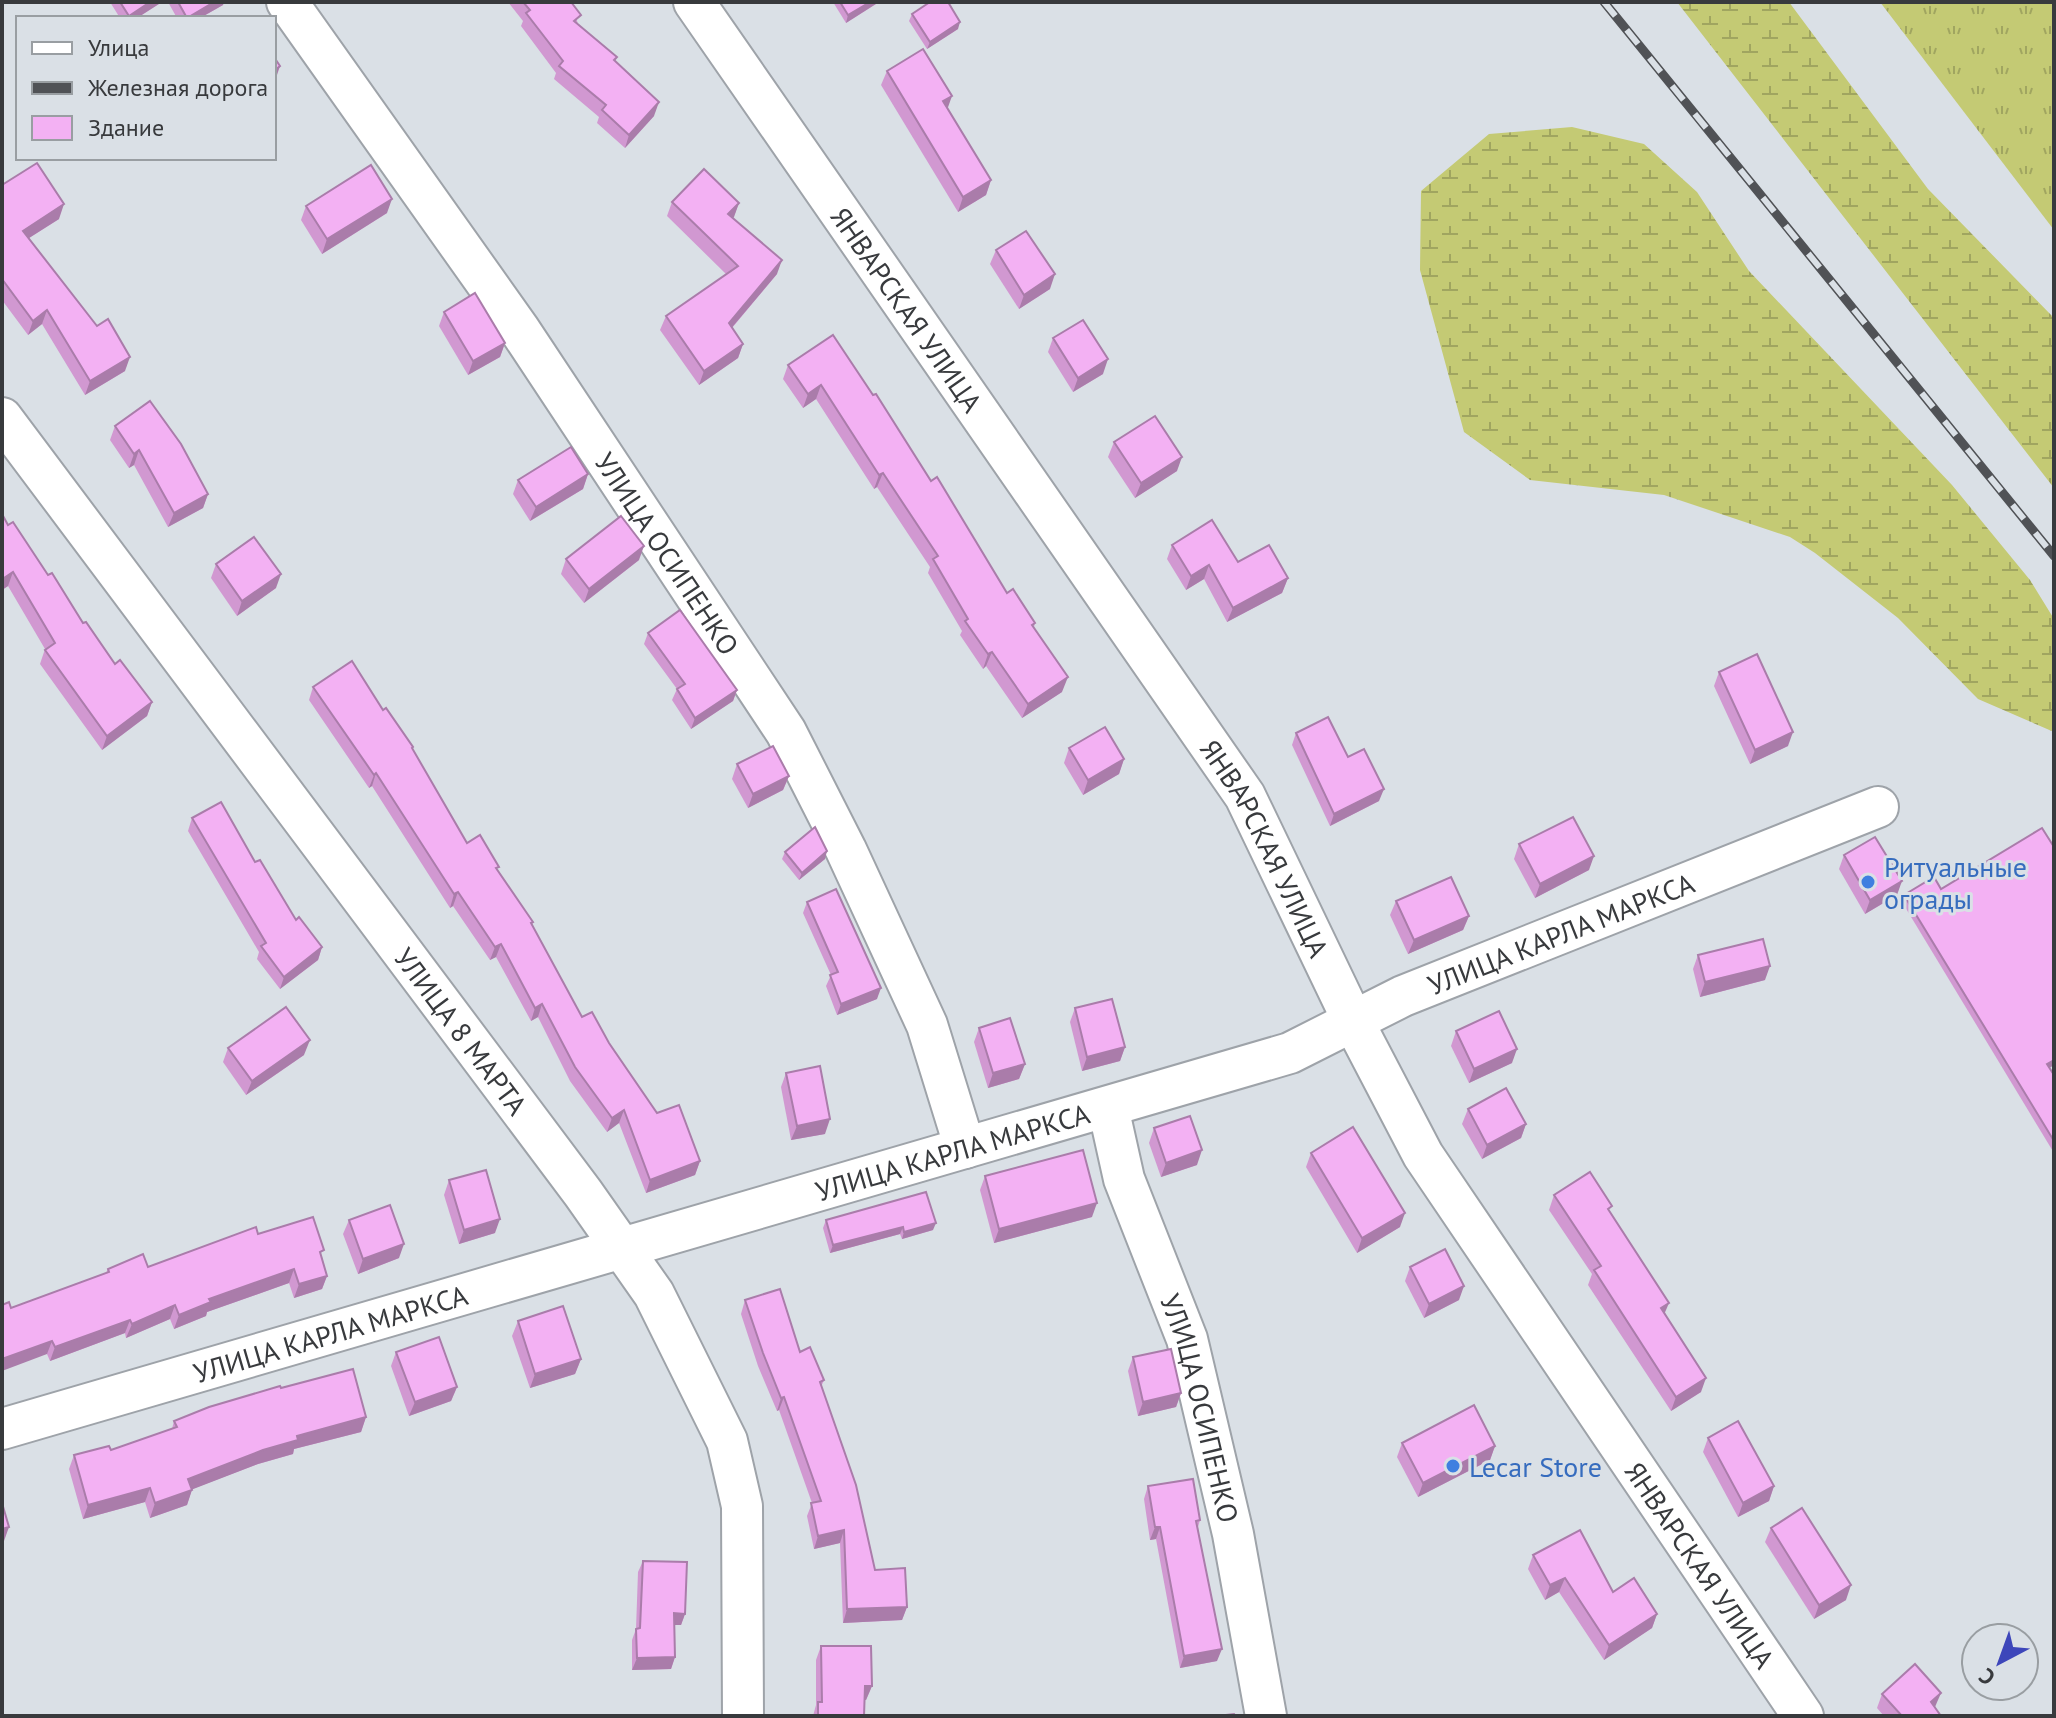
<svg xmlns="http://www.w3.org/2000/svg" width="2056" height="1718" font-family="'PT Sans',sans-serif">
<defs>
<pattern id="grass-tufts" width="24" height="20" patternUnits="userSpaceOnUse" patternTransform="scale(2)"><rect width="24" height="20" fill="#c4ca74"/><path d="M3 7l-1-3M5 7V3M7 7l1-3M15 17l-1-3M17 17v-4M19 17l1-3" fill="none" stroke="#a0a560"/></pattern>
<pattern id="wetland-marsh" width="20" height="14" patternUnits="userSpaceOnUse" patternTransform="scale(2)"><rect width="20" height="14" fill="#c4ca74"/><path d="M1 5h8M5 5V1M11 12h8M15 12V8" fill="none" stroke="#a0a560"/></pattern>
</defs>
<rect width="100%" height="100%" fill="#dae0e6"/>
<!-- grass -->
<polygon fill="url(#grass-tufts)" points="1880,2 2054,2 2054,230"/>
<!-- wetland -->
<g fill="url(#wetland-marsh)">
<polygon points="1677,2 1789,2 1928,189 2054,318 2054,488"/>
<polygon points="1572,127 1644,144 1697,192 1749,271 1952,485 2030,580 2054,619 2054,732 1978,699 1898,618 1815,553 1790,537 1664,495 1530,480 1464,432 1420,270 1421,191 1489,134"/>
</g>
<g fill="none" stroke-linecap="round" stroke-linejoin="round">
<defs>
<g id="minor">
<path id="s1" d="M287,2L519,329L786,732L846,850L927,1025L965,1148"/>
<path id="s2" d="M694,2L1245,796L1353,1021L1423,1155L1803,1716"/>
<path id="s3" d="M2,418L583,1193L654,1294L727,1441L742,1506L743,1716"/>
<path id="s4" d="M1108,1107L1124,1179L1187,1339L1233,1534L1266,1716"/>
<path id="s5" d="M2,1429L1290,1053L1403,996L1878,807"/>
</g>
</defs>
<!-- minor casing -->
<use href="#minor" stroke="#9ea3a9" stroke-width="44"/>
<!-- minor -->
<use href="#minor" stroke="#fff" stroke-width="40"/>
<defs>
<polyline id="rail" points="1604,2 2054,556"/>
</defs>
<!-- rail casing -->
<use href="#rail" stroke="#505256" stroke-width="9"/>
<!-- rail -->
<use href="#rail" stroke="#dae0e6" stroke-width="6" stroke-dasharray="18" stroke-linecap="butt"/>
</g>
<!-- wall -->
<g fill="#d198d1">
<polygon points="110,2 162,2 137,18 120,18"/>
<polygon points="168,2 224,2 223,5 200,18 177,18"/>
<polygon points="508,2 571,2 578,24 617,57 615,62 654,116 625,148 597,123 599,117 554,79 556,73 521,26 523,21"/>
<polygon points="833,2 879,2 846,23"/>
<polygon points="912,14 958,29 927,49 909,21"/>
<polygon points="887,71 991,180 986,195 958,212 881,85"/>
<polygon points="2,185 59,219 29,238 125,371 85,395 42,324 28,335 2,300"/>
<polygon points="672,202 739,203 733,218 777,274 732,328 743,344 738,358 699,385 660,330 666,316 726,274 667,216"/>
<polygon points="306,206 387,213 322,254 301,220"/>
<polygon points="996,250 1050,289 1019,309 990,264"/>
<polygon points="444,312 505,343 500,357 468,375 439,326"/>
<polygon points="833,335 1007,593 1035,623 1034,627 1062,692 1022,718 986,666 983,669 960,635 962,631 928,573 930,567 877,487 874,489 816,399 803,408 783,379 788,365"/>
<polygon points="1053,338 1103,374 1073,392 1048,352"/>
<polygon points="115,426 208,494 203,508 168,527 134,465 129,468 110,440"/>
<polygon points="1114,442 1177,471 1135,498 1108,457"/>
<polygon points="588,474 583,489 530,521 513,494 518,480"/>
<polygon points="2,514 8,525 48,575 83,623 115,664 152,702 147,716 102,750 40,664 45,649 8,586 2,590"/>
<polygon points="1172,545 1238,562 1288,578 1282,593 1227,622 1204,579 1186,590 1167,559"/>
<polygon points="566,559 639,560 584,603 561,574"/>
<polygon points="216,564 276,588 237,616 211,578"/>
<polygon points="648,633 737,690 733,701 691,729 672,700 677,689 644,644"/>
<polygon points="1719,672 1788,746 1750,764 1714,686"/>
<polygon points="313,687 383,710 413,747 412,750 467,843 498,871 533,922 532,925 582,1017 609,1043 657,1113 700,1161 695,1175 646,1193 619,1123 607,1132 570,1081 538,1017 531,1021 496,957 490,960 453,906 450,908 372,786 369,788 309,700"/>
<polygon points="1296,733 1348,757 1379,801 1330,826 1292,745"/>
<polygon points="1069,748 1124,759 1119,774 1083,795 1064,763"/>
<polygon points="737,764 789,776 783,790 748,808 732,779"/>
<polygon points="192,818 255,862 296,920 322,947 318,960 280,989 257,959 259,952 188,831"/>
<polygon points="1519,844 1589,870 1535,898 1514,859"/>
<polygon points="785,852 825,859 799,880 782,859"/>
<polygon points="1844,855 1897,895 1865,914 1839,869"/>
<polygon points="1941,889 2054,1075 2054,1153 1902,902 1904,895"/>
<polygon points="1396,901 1469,916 1463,930 1408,954 1390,915"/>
<polygon points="807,902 877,999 837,1015 826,986 831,975 803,913"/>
<polygon points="1698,955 1765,980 1700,997 1693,969"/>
<polygon points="1075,1008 1125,1047 1120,1061 1082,1071 1070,1022"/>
<polygon points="979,1028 1025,1064 1019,1079 988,1088 974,1042"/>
<polygon points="1456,1031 1512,1063 1469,1083 1451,1046"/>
<polygon points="228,1048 304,1055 246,1095 223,1062"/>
<polygon points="786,1073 825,1134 791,1140 781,1087"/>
<polygon points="1468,1109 1526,1124 1521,1138 1482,1159 1462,1124"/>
<polygon points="1154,1128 1197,1165 1161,1177 1149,1143"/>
<polygon points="1311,1153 1400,1227 1357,1253 1306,1167"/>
<polygon points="985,1176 1092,1217 994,1243 980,1190"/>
<polygon points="449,1180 495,1233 459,1244 444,1195"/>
<polygon points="1554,1195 1610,1213 1665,1314 1701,1392 1671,1411 1588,1285 1592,1274 1549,1210"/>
<polygon points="349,1220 399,1258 358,1274 343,1234"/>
<polygon points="826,1220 933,1230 902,1239 900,1234 830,1253 823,1228"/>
<polygon points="258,1234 322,1257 327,1276 322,1289 294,1298 289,1283 207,1312 206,1316 174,1329 170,1319 126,1338 125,1333 50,1361 47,1354 11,1308 106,1273 108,1269 148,1267"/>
<polygon points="1410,1267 1459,1300 1424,1318 1405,1281"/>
<polygon points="745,1300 800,1352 824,1380 821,1387 875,1570 907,1607 902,1620 843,1623 840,1543 814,1549 807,1516 812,1503 779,1410 777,1411 758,1366 741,1314"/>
<polygon points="518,1321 581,1359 575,1374 530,1388 512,1336"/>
<polygon points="396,1352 457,1387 451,1401 409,1416 391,1366"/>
<polygon points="1133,1357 1181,1393 1176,1407 1138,1416 1128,1371"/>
<polygon points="281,1388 366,1417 361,1432 294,1449 293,1454 258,1464 192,1489 187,1505 150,1518 145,1502 83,1519 69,1469 74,1455 111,1450 172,1429 174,1421"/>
<polygon points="1708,1438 1774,1486 1769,1501 1738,1517 1703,1452"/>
<polygon points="1402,1443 1495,1446 1490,1460 1418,1497 1397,1457"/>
<polygon points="1148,1486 1200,1520 1198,1527 1217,1661 1180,1668 1156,1539 1150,1540 1144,1499"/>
<polygon points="1771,1528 1846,1600 1814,1619 1765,1542"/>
<polygon points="1533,1555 1657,1614 1652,1628 1604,1660 1559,1592 1545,1600 1528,1569"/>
<polygon points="643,1561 685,1614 681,1625 674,1625 675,1657 671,1669 632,1670 632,1640 636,1629 638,1572"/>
<polygon points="821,1646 872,1686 866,1700 865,1700 864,1716 813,1716 816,1705 816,1660"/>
<polygon points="1882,1694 1935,1707 1941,1716 1884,1716 1877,1708"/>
</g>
<!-- shaded-wall -->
<g fill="#aa7caa">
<polygon points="150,2 162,2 137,18 128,18 129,16"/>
<polygon points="214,2 224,2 223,5 200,18 187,18"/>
<polygon points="870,2 879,2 846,23 848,15"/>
<polygon points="960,22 958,29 927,49 930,42"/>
<polygon points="280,66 275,81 274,81 274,71"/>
<polygon points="952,96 947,110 943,101"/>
<polygon points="659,102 654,116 625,148 629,135"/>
<polygon points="991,180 986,195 958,212 963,197"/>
<polygon points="392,199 387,213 322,254 327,239"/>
<polygon points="739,203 734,217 723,229 728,214"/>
<polygon points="64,204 59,219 18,245 23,231"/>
<polygon points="782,260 777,274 723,338 729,323"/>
<polygon points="1055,274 1050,289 1019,309 1024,295"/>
<polygon points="47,310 42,324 28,335 33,321"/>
<polygon points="505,343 500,357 468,375 473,361"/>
<polygon points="743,344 738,358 699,385 704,371"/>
<polygon points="130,357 125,371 85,395 90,381"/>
<polygon points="1108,359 1103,374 1073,392 1078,378"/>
<polygon points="821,385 816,399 803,408 808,394"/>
<polygon points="139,450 134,465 129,468 134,454"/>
<polygon points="1182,457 1177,471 1135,498 1141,483"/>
<polygon points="883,473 877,487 874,489 879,475"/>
<polygon points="588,474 583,489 530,521 536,507"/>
<polygon points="208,494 203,508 168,527 174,513"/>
<polygon points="644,546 639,560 584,603 589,589"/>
<polygon points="1209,565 1204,579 1186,590 1191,576"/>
<polygon points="13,572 8,586 2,590 4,578"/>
<polygon points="281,574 276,588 237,616 242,601"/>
<polygon points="1288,578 1282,593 1227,622 1233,608"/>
<polygon points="992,652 986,666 983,669 988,654"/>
<polygon points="1068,677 1062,692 1022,718 1028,704"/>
<polygon points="737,690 733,701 691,729 695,718"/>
<polygon points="152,702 147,716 102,750 107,736"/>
<polygon points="1793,732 1788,746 1750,764 1755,750"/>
<polygon points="1124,759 1119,774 1083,795 1088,780"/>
<polygon points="376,773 372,786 369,788 374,775"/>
<polygon points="789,776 783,790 748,808 753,794"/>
<polygon points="1384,789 1379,801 1330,826 1334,814"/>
<polygon points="827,851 825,859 799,880 802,873"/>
<polygon points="1594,856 1589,870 1535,898 1540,884"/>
<polygon points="1902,881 1897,895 1865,914 1870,900"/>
<polygon points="458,892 453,906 450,908 454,894"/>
<polygon points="1469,916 1463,930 1408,954 1414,940"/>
<polygon points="501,944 496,957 490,960 495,947"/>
<polygon points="322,947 318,960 280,989 284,977"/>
<polygon points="1770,966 1765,980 1700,997 1705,982"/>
<polygon points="881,988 877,999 837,1015 841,1004"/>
<polygon points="542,1004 538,1017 531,1021 535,1008"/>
<polygon points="310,1040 304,1055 246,1095 252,1081"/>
<polygon points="1125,1047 1120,1061 1082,1071 1087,1057"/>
<polygon points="1517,1049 1512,1063 1469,1083 1474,1069"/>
<polygon points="2054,1060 2054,1065 2045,1071 2047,1064"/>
<polygon points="1025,1064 1019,1079 988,1088 993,1073"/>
<polygon points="624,1110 619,1123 607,1132 612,1118"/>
<polygon points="830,1119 825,1134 791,1140 797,1126"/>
<polygon points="1526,1124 1521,1138 1482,1159 1487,1145"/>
<polygon points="1202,1150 1197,1165 1161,1177 1166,1163"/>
<polygon points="700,1161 695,1175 646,1193 650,1180"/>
<polygon points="1097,1203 1092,1217 994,1243 999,1229"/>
<polygon points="1405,1213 1400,1227 1357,1253 1362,1238"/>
<polygon points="500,1219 495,1233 459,1244 464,1230"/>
<polygon points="936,1223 933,1230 902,1239 904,1232"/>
<polygon points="903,1227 900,1234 830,1253 833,1245"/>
<polygon points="404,1244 399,1258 358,1274 363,1259"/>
<polygon points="294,1269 289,1283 207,1312 206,1316 174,1329 179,1315 209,1299"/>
<polygon points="327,1276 322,1289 294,1298 299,1284"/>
<polygon points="1464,1286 1459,1300 1424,1318 1429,1304"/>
<polygon points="1669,1303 1663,1317 1661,1308"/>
<polygon points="175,1305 170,1319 126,1338 132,1324"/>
<polygon points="130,1320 125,1333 50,1361 55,1347"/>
<polygon points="52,1341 47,1354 2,1371 2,1359"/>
<polygon points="581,1359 575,1374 530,1388 535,1374"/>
<polygon points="1706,1378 1701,1392 1671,1411 1676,1397"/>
<polygon points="457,1387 451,1401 409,1416 415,1402"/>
<polygon points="1181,1393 1176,1407 1138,1416 1143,1402"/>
<polygon points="784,1397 779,1410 777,1411 781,1398"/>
<polygon points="366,1417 361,1432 294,1449 293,1454 258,1464 183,1493 188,1479 297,1436"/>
<polygon points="1495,1446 1490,1460 1418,1497 1423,1483"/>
<polygon points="1774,1486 1769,1501 1738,1517 1743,1503"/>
<polygon points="150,1488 145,1502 83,1519 88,1505"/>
<polygon points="192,1490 187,1505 150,1518 155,1503"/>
<polygon points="9,1527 4,1541 2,1542 2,1529"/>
<polygon points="1155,1527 1160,1527 1156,1539 1150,1540"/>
<polygon points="844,1530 840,1543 814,1549 818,1536"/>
<polygon points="1565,1578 1559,1592 1545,1600 1550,1585"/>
<polygon points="1851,1585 1846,1600 1814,1619 1819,1605"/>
<polygon points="907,1607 902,1620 843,1623 847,1609"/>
<polygon points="674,1613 685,1614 681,1625 669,1625"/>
<polygon points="1657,1614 1652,1628 1604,1660 1609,1645"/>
<polygon points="1222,1649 1217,1661 1180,1668 1184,1656"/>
<polygon points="675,1657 671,1669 632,1670 637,1658"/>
<polygon points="865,1686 872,1686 866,1700 860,1700"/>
<polygon points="1941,1693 1935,1707 1931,1702"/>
</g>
<!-- building -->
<g fill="#f3b1f3" stroke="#aa7caa" stroke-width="2">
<polygon points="120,2 150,2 129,16"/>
<polygon points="178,2 214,2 187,18"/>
<polygon points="523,2 571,2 581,15 574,21 617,57 614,60 659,102 629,135 602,110 606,105 559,66 563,61 526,13 530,10"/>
<polygon points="840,2 870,2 848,15"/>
<polygon points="930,2 948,2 960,22 930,42 912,14"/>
<polygon points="923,49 952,96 943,101 991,180 963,197 887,71"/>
<polygon points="274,57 280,66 274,71"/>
<polygon points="37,163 64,204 23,231 97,326 108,319 130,357 90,381 47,310 33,321 2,279 2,185"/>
<polygon points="371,165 392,199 327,239 306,206"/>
<polygon points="704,169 739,203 728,214 782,260 729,323 743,344 704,371 666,316 738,266 672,202"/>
<polygon points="1026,231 1055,274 1024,295 996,250"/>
<polygon points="475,293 505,343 473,361 444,312"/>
<polygon points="1083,320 1108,359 1078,378 1053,338"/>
<polygon points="833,335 873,395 876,394 931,481 937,477 1007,593 1013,589 1035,623 1032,625 1068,677 1028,704 992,652 988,654 965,621 968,619 933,559 938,556 883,473 879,475 821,385 808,394 788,365"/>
<polygon points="150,401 181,444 208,494 174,513 139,450 134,454 115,426"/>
<polygon points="1155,416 1182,457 1141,483 1114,442"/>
<polygon points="571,447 588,474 536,507 518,480"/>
<polygon points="2,514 8,525 13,522 48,575 52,573 83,623 86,622 115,664 120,660 152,702 107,736 45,650 55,643 13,572 4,578 2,575"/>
<polygon points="621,516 644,546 589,589 566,559"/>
<polygon points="1212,520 1238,562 1269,545 1288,578 1233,608 1209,565 1191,576 1172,545"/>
<polygon points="254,537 281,574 242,601 216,564"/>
<polygon points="680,610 737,690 695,718 677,689 685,684 648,633"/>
<polygon points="1757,654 1793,732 1755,750 1719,672"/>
<polygon points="352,661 383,710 386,708 413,747 412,748 467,843 480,835 499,867 496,868 533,922 531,923 582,1017 592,1012 609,1043 657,1113 679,1105 700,1161 650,1180 624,1110 612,1118 575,1067 542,1004 535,1008 501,944 495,947 458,892 454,894 376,773 374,775 313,687"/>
<polygon points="1328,717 1348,757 1364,749 1384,789 1334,814 1296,733"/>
<polygon points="1105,727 1124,759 1088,780 1069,748"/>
<polygon points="773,746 789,776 753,794 737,764"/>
<polygon points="221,802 255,862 260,860 296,920 299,917 322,947 284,977 261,946 266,943 192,818"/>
<polygon points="1573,817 1594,856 1540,884 1519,844"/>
<polygon points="815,827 827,851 802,873 785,852"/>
<polygon points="2042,828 2054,847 2054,1060 2047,1064 2054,1075 2054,1141 1904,895 1934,877 1941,889"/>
<polygon points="1875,837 1902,881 1870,900 1844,855"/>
<polygon points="1451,877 1469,916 1414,940 1396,901"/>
<polygon points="836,889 881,988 841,1004 830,975 838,972 807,902"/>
<polygon points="1763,939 1770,966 1705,982 1698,955"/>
<polygon points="1112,999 1125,1047 1087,1057 1075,1008"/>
<polygon points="286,1007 310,1040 252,1081 228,1048"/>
<polygon points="1499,1011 1517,1049 1474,1069 1456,1031"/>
<polygon points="1010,1018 1025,1064 993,1073 979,1028"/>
<polygon points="820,1066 830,1119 797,1126 786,1073"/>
<polygon points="1506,1088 1526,1124 1487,1145 1468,1109"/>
<polygon points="1190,1116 1202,1150 1166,1163 1154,1128"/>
<polygon points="1353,1127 1405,1213 1362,1238 1311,1153"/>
<polygon points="1083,1150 1097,1203 999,1229 985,1176"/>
<polygon points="486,1170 500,1219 464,1230 449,1180"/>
<polygon points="1590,1172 1612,1206 1608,1209 1669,1303 1661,1308 1706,1378 1676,1397 1594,1270 1601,1266 1554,1195"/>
<polygon points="926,1192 936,1223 904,1232 903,1227 833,1245 826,1220"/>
<polygon points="390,1205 404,1244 363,1259 349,1220"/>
<polygon points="313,1217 324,1250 320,1252 327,1276 299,1284 294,1269 209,1299 211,1302 179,1315 175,1305 132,1324 130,1320 55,1347 52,1341 2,1359 2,1305 9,1302 11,1308 109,1272 108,1269 143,1254 148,1267 256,1227 258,1234"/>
<polygon points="1445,1249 1464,1286 1429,1304 1410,1267"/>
<polygon points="780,1289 800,1352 810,1347 824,1380 820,1382 856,1485 875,1570 905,1568 907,1607 847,1609 844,1530 818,1536 811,1503 821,1501 784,1397 781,1398 763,1353 745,1300"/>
<polygon points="563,1306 581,1359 535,1374 518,1321"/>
<polygon points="439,1337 457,1387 415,1402 396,1352"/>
<polygon points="1171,1349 1181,1393 1143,1402 1133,1357"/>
<polygon points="353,1369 366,1417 297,1436 298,1440 263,1450 188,1479 192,1490 155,1503 150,1488 88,1505 74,1455 109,1446 111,1450 177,1427 174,1421 209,1407 280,1386 281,1388"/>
<polygon points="1474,1405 1495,1446 1423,1483 1402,1443"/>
<polygon points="1738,1421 1774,1486 1743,1503 1708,1438"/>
<polygon points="1193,1479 1200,1520 1196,1521 1222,1649 1184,1656 1160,1527 1155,1527 1148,1486"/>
<polygon points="2,1503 9,1527 2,1529"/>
<polygon points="1802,1508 1851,1585 1819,1605 1771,1528"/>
<polygon points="1580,1530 1613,1592 1634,1578 1657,1614 1609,1645 1565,1578 1550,1585 1533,1555"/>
<polygon points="643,1561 687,1562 685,1614 674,1613 675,1657 637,1658 636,1629 640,1628"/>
<polygon points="821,1646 871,1646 872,1686 865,1686 864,1716 818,1716 818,1702 822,1702"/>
<polygon points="1915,1664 1941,1693 1931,1702 1941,1716 1902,1716 1882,1694"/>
<polygon points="1234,1714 1235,1716 1217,1716"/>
</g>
<!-- markers -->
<g fill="#3f7fe0" stroke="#dae0e6" stroke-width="3">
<circle cx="1868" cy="882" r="8"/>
<circle cx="1453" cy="1466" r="8"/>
</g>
<g text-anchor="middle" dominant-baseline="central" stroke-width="6" stroke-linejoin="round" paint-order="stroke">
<!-- street labels -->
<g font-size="28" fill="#383a3d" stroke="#dae0e6">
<text stroke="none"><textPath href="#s2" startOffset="374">ЯНВАРСКАЯ УЛИЦА</textPath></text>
<text stroke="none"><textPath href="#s1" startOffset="670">УЛИЦА ОСИПЕНКО</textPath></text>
<text stroke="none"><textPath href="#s2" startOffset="1022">ЯНВАРСКАЯ УЛИЦА</textPath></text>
<text stroke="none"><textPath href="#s5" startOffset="1638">УЛИЦА КАРЛА МАРКСА</textPath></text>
<text stroke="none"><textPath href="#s3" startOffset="766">УЛИЦА 8 МАРТА</textPath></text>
<text stroke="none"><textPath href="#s5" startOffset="990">УЛИЦА КАРЛА МАРКСА</textPath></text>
<text stroke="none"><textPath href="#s5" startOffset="342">УЛИЦА КАРЛА МАРКСА</textPath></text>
<text stroke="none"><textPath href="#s4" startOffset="316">УЛИЦА ОСИПЕНКО</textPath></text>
<text stroke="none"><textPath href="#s2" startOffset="1862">ЯНВАРСКАЯ УЛИЦА</textPath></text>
</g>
<!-- shop labels -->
<g font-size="28" fill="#366cbe" stroke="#dae0e6" text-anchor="start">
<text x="1884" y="866">Ритуальные<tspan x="1884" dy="32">ограды</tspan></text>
<text x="1469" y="1466">Lecar Store</text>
</g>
</g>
<!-- border -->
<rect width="2056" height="1718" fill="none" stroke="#383a3d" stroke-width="8"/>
<!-- legend -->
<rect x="16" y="16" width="260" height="144" fill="#dae0e6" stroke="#999ea2" stroke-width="2"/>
<rect x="32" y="42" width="40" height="12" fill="#ffffff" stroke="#999ea2" stroke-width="2"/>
<text x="88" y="56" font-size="24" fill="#383a3d">Улица</text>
<rect x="32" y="82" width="40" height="12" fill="#505256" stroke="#999ea2" stroke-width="2"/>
<text x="88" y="96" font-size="24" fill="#383a3d">Железная дорога</text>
<rect x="32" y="116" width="40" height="24" fill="#f3b1f3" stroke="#999ea2" stroke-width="2"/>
<text x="88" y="136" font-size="24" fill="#383a3d">Здание</text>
<!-- north arrow -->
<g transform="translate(2000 1662) rotate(221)"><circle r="38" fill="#dae0e6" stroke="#999ea2" stroke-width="2"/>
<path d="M0-6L14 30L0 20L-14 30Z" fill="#3d46ba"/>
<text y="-12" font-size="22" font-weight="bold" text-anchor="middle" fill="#383a3d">С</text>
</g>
</svg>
